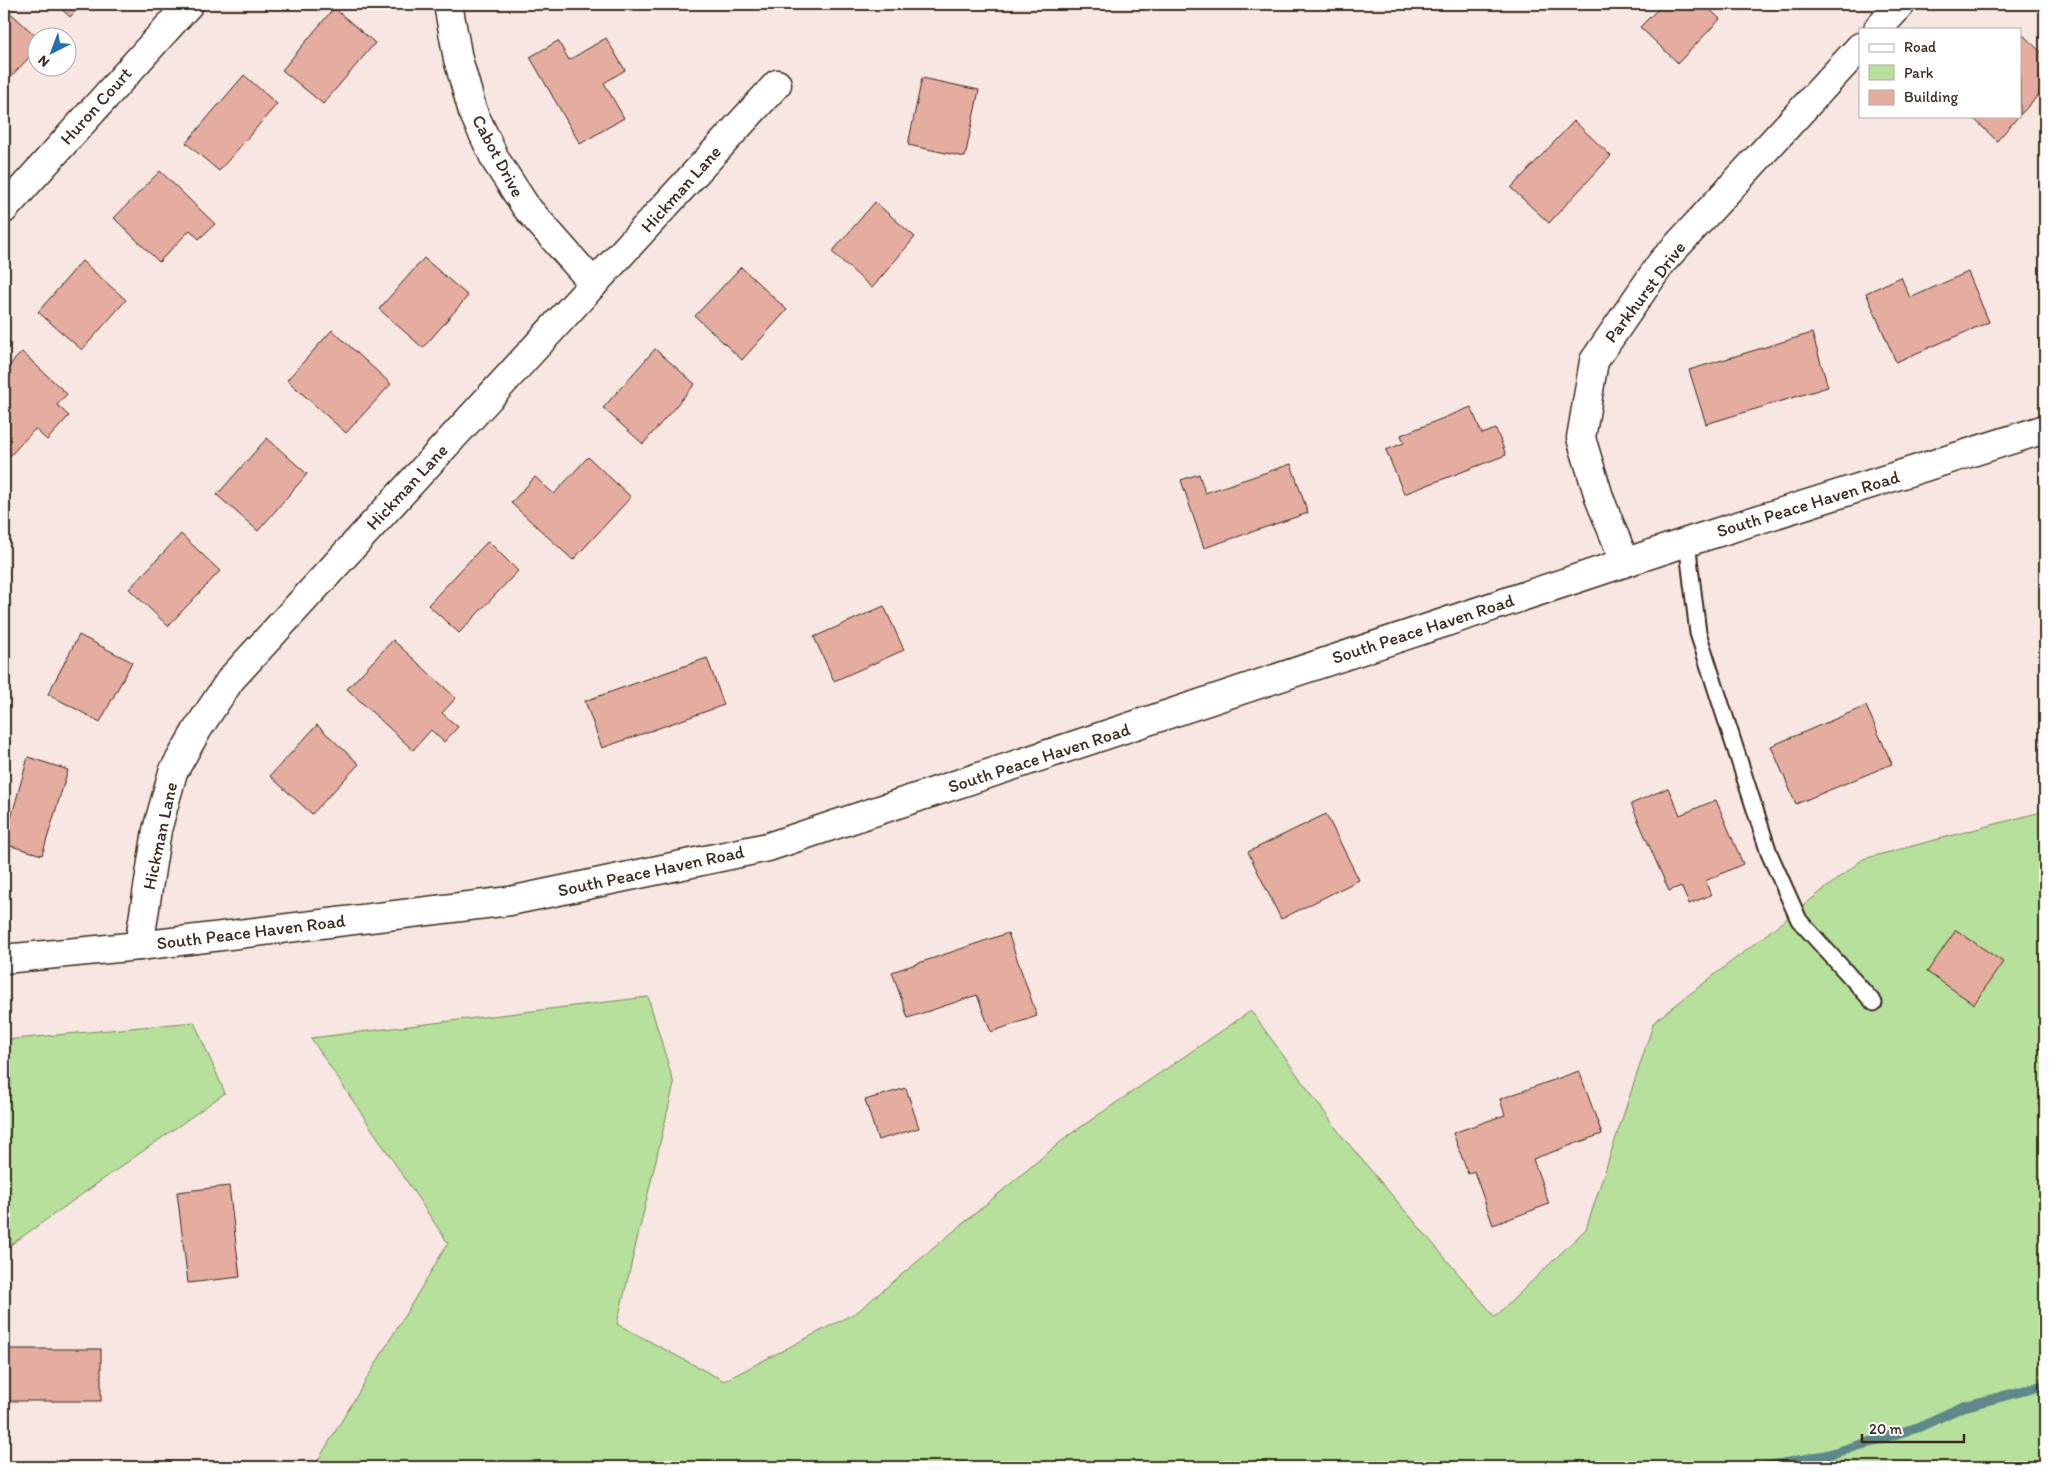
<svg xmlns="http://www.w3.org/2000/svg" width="2049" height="1471" font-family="Itim,sans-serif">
<rect width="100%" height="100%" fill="#f7e6e2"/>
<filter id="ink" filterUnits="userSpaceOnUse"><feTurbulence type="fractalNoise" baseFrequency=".02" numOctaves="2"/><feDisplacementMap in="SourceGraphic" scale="10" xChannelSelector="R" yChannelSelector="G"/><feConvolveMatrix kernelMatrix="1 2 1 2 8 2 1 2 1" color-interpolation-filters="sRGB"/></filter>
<g filter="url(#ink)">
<!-- green -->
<g fill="#b8e09d" stroke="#7a855e">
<polygon points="2045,811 2045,1467 314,1467 448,1243 311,1038 648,997 674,1084 617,1324 724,1381 857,1312 1069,1135 1251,1011 1341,1135 1495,1317 1586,1229 1654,1022 1863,859"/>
<polygon points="194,1022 225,1093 9,1246 4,1255 4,1040"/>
</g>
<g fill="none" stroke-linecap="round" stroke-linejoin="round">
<!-- stream -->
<polyline stroke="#5f888a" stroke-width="10" points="1764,1467 1827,1455 1919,1427 1962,1407 2045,1385"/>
</g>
<!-- building -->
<g fill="#e5aca0" stroke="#3b2a1e">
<polygon points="56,4 83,4 70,17"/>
<polygon points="1663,4 1704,4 1720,19 1678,63 1640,27"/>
<polygon points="5,8 38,38 38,48 4,84"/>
<polygon points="334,8 375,43 323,104 282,70"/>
<polygon points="2023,35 2045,56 2045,71 2039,78 2045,84 2045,88 2020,115 2020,37"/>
<polygon points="606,38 625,70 604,83 624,118 580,144 530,57 558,41 569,60"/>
<polygon points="244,75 277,104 219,171 186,143"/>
<polygon points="922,78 979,90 965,157 908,145"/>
<polygon points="1971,116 2019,116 1997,141"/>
<polygon points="1574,121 1611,156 1549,223 1511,188"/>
<polygon points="160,171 215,224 199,239 190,230 159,262 114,218"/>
<polygon points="875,202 915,237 872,288 832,252"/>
<polygon points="424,258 468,296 423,348 379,309"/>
<polygon points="82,261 126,300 82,350 38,312"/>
<polygon points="741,267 787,310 742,360 695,316"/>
<polygon points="1968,272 1989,322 1896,362 1866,293 1901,277 1910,298"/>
<polygon points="332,330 391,384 346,433 287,380"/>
<polygon points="1812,333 1828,387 1706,424 1689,370"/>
<polygon points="655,349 695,384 643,444 603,408"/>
<polygon points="22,352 67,394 57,405 69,416 47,440 35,429 8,458 4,454 4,371"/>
<polygon points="1471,407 1482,434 1496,429 1506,455 1404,494 1386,450 1404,443 1401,435"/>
<polygon points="267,438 307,474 258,531 217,495"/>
<polygon points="588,457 631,497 573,560 511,503 535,477 554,494"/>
<polygon points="1291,464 1308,513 1204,548 1181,480 1199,474 1205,493"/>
<polygon points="181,534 220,571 168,626 129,589"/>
<polygon points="488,541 518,571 459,633 428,605"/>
<polygon points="884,606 904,650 834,681 814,637"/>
<polygon points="79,635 132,662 100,722 48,694"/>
<polygon points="393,640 456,698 442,713 458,727 444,742 431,730 413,750 347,689"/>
<polygon points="707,658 724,705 602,748 585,701"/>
<polygon points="1866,706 1892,764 1796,804 1771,746"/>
<polygon points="317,725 359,764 312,814 270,776"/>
<polygon points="28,757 68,770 42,855 4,844"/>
<polygon points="1668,788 1680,815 1716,800 1743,864 1705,881 1711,895 1689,904 1681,886 1669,891 1631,804"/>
<polygon points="1326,814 1359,880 1281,919 1248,852"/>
<polygon points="1956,930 2003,962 1974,1004 1927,972"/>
<polygon points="1008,933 1037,1016 991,1032 977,995 908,1018 892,972"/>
<polygon points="1579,1071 1602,1134 1533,1159 1549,1204 1493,1225 1474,1171 1468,1174 1453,1133 1505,1115 1500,1099"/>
<polygon points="906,1088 919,1128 878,1140 865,1100"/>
<polygon points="229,1186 240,1277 188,1283 177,1192"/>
<rect x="4" y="1349" width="97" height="52"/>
</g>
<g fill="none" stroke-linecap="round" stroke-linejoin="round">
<defs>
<polyline id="service" points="1687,542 1698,633 1769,853 1799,920 1874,1003"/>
<g id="minor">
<polyline points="448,4 458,59 473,112 496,161 526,207 594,284"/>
<polyline points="1878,29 1901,4"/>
<polyline points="4,209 189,4"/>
<polyline points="1625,562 1600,500 1581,438 1594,361 1662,262 1860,47"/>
<polyline points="139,946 157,830 173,772 197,730 231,679 777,84"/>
</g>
<polyline id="secondary" points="4,959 139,946 510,901 768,847 1687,542 2045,429"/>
</defs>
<!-- service casing -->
<use href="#service" stroke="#3b2a1e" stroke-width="19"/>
<!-- minor casing -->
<use href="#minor" stroke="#3b2a1e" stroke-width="31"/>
<!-- secondary casing -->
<use href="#secondary" stroke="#3b2a1e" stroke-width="31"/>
<!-- service -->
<use href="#service" stroke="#fff" stroke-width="15"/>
<!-- minor -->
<use href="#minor" stroke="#fff" stroke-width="28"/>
<!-- secondary -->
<use href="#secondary" stroke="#fff" stroke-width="28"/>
</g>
</g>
<g text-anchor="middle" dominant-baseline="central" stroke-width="4" stroke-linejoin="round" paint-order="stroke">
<!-- street labels -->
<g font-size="18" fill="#3b2a1e" stroke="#fff">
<text transform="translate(96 106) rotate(-48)">Huron Court</text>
<text transform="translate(498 156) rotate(62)">Cabot Drive</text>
<text transform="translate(681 189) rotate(-48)">Hickman Lane</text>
<text transform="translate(1645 292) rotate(-53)">Parkhurst Drive</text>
<text transform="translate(407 487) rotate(-47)">Hickman Lane</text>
<text transform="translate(1808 504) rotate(-17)">South Peace Haven Road</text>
<text transform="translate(1423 629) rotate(-18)">South Peace Haven Road</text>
<text transform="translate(1039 758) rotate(-18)">South Peace Haven Road</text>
<text transform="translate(160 836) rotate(-78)">Hickman Lane</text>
<text transform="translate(651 871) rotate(-12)">South Peace Haven Road</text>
<text transform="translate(251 932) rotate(-7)">South Peace Haven Road</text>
</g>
</g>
<!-- margin -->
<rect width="2049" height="1471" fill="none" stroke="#fff" stroke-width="20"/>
<rect x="10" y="10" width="2029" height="1451" fill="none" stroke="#3b2a1e" stroke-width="2" filter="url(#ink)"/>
<!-- legend -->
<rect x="1859" y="28" width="162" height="90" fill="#ffffff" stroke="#b1aaa5"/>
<rect x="1869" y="44" width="25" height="8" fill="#ffffff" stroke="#b1aaa5"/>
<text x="1904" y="52" font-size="15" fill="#3b2a1e">Road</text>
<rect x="1869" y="65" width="25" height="15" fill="#b8e09d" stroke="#b1aaa5"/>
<text x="1904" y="78" font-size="15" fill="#3b2a1e">Park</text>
<rect x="1869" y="90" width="25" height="15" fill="#e5aca0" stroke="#b1aaa5"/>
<text x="1904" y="102" font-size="15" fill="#3b2a1e">Building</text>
<!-- north arrow -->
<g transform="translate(52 52) rotate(222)"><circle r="24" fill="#ffffff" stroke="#b1aaa5"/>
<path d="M0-4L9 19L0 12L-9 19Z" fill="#1f6fb2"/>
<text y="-8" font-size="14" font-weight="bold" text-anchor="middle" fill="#3b2a1e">N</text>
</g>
<!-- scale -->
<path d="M1862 1434v8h102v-8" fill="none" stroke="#3b2a1e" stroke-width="2.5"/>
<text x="1869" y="1434" font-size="15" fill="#3b2a1e" stroke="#ffffff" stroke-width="4" paint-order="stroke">20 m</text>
</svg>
